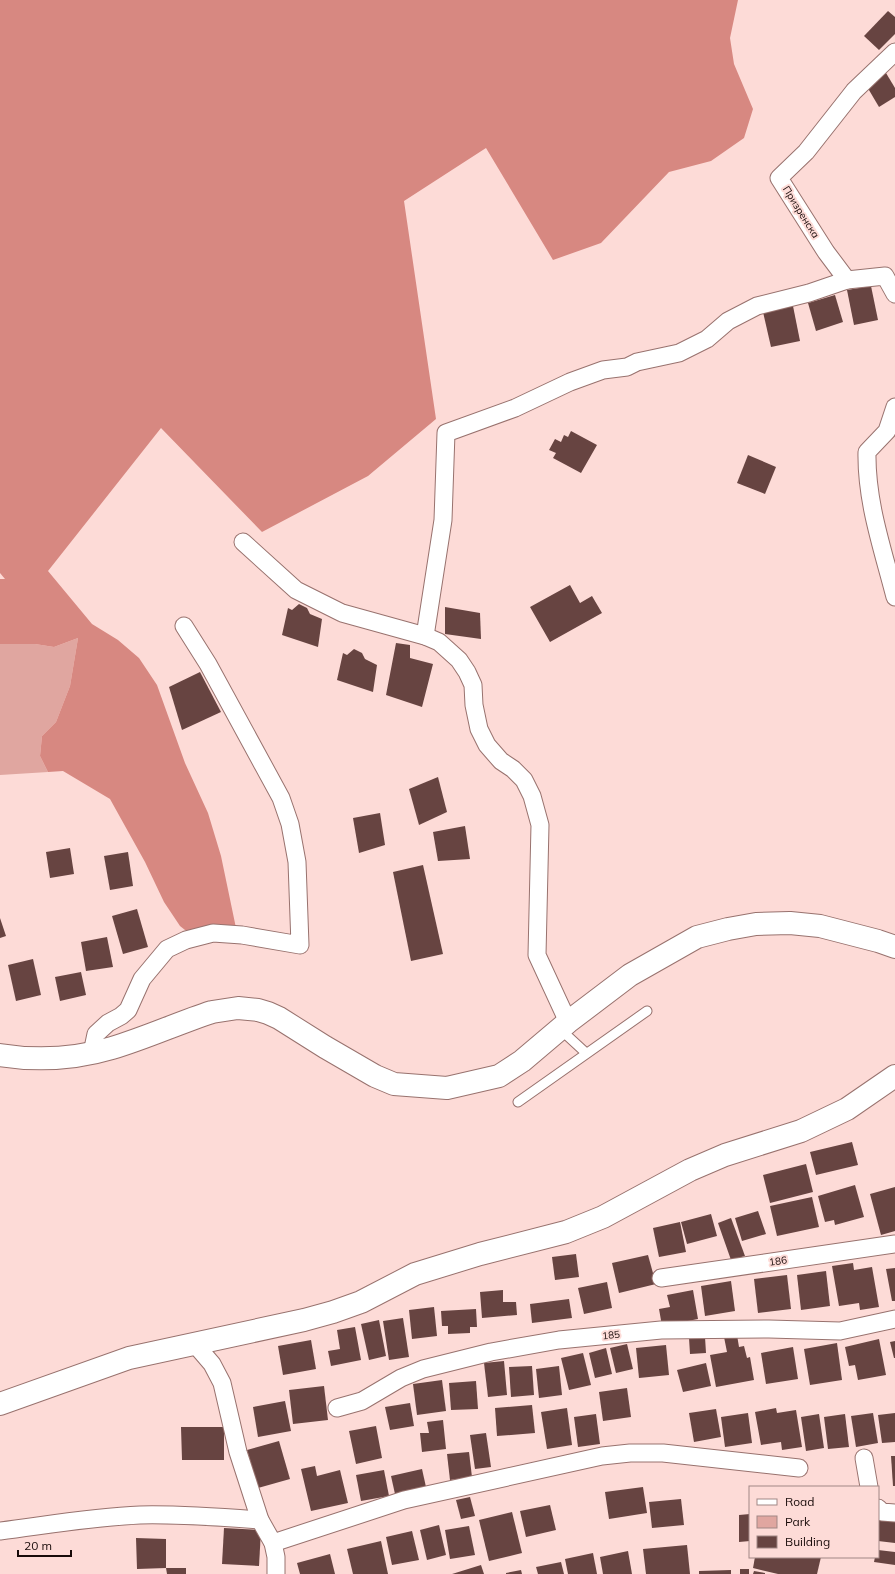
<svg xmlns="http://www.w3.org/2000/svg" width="895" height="1574" font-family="Mulish,sans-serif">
<rect width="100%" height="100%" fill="#fddbd7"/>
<!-- green -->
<polygon fill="#e0a6a0" points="78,638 70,686 56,722 42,736 40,756 48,772 0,775 0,644 35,644 54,647"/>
<!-- forest -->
<polygon fill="#d78881" points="0,0 738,0 730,38 734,64 753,109 744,138 711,161 669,172 601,243 553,260 486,148 404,201 436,419 368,476 262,532 161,428 48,571 92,624 118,640 139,658 157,685 185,763 208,813 221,856 236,928 193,932 185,930 180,926 164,902 145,862 110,799 63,771 48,772 40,756 42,736 56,722 70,686 78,638 54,647 35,644 0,644 0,579 5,579 0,573"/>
<!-- building -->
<g fill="#674441">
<polygon points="888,11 895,17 895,34 879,50 864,36"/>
<polygon points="886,73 895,88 895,97 879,107 866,85"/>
<polygon points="871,286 878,320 854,325 847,290"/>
<polygon points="835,295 843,322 816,331 808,303"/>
<polygon points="793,306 800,341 771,347 763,312"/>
<polygon points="571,431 597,445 581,473 553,458 556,453 549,450 555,439 561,442 564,435 568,437"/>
<polygon points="748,455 776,467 765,494 737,483"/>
<polygon points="570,585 580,603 592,596 602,613 550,642 530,607"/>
<polygon points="299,604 307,608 310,614 322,619 318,647 282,635 288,608 292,610"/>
<polygon points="445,607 480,613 481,639 445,634"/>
<polygon points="396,643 410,645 410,658 433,664 422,707 386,695"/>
<polygon points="354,649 362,653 365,659 377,665 373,692 337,680 343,653 347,655"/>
<polygon points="200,672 221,712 182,730 169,687"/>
<polygon points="438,777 447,812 419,825 409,789"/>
<polygon points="380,813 385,845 359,853 353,818"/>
<polygon points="465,826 470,859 438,861 433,832"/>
<polygon points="70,848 74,874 50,878 46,852"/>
<polygon points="128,852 133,886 110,890 104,856"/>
<polygon points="423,865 443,954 411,961 393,872"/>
<polygon points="137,909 148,947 123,954 112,916"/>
<polygon points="0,918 6,936 0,938"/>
<polygon points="107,937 113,967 86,971 81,942"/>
<polygon points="33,959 41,995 16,1001 8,965"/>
<polygon points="81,972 86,995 60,1001 55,977"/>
<polygon points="852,1142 858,1165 816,1175 810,1152"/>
<polygon points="806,1164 813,1192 770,1203 763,1175"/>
<polygon points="855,1185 864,1217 835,1225 834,1220 825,1222 818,1196"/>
<polygon points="895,1187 895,1231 881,1235 870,1194"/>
<polygon points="812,1197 819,1227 777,1236 770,1206"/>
<polygon points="758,1211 766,1234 742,1241 735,1218"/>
<polygon points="711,1214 717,1236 687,1244 681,1222"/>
<polygon points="731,1218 745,1256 731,1260 718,1223"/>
<polygon points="680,1222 686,1252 659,1257 653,1228"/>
<polygon points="576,1254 579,1277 555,1280 552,1257"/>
<polygon points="648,1255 656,1284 619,1293 612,1263"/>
<polygon points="853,1263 854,1270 872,1267 879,1307 860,1310 859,1303 839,1306 832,1266"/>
<polygon points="895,1268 895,1301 892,1301 886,1269"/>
<polygon points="826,1271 830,1306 801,1310 797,1275"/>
<polygon points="787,1275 791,1309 758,1313 754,1279"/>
<polygon points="731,1281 735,1311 705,1316 701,1286"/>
<polygon points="607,1282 612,1308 584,1314 578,1288"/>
<polygon points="503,1290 503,1302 516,1302 517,1315 482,1318 480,1292"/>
<polygon points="693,1290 698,1319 662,1326 659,1309 670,1307 667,1295"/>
<polygon points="569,1299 572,1318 532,1323 530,1304"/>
<polygon points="434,1307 437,1336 412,1339 409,1310"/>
<polygon points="476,1309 477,1327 470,1327 470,1333 448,1334 448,1326 442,1326 441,1311"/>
<polygon points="403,1318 409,1357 389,1360 383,1321"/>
<polygon points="379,1320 386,1356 369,1360 361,1324"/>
<polygon points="355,1327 361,1360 331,1366 328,1351 340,1349 337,1330"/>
<polygon points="737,1335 739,1347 744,1346 747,1358 750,1357 754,1380 716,1387 710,1355 727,1352 724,1337"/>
<polygon points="705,1337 706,1353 690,1354 689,1338"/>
<polygon points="879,1339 886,1375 858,1380 855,1365 849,1366 845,1347"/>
<polygon points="311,1340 316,1369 283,1375 278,1346"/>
<polygon points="895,1341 895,1358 894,1358 890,1342"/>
<polygon points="837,1343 842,1380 810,1385 804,1349"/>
<polygon points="627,1344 633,1369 616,1373 610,1348"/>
<polygon points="666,1345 669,1375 639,1378 636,1348"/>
<polygon points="793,1347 798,1379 766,1384 761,1353"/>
<polygon points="606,1348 612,1374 595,1378 589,1353"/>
<polygon points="583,1353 591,1385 569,1390 561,1358"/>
<polygon points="504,1361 507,1395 488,1397 484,1363"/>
<polygon points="706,1363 711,1386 683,1392 677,1370"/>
<polygon points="532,1366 534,1395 511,1397 509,1367"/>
<polygon points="559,1366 562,1395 539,1398 536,1369"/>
<polygon points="442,1380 446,1411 417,1415 413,1384"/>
<polygon points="476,1381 478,1409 451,1410 449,1383"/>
<polygon points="324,1386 328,1420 293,1424 289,1390"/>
<polygon points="627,1388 631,1417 603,1421 599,1392"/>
<polygon points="285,1401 291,1431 258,1437 253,1407"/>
<polygon points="410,1403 414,1426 390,1430 385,1407"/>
<polygon points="532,1405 535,1433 497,1436 495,1408"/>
<polygon points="567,1408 572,1445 547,1449 541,1412"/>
<polygon points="776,1408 777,1413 796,1410 802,1447 782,1450 781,1442 761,1445 755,1412"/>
<polygon points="716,1409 721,1437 694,1442 689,1413"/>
<polygon points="748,1413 752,1443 725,1447 721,1417"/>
<polygon points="873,1413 878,1443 856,1447 851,1416"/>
<polygon points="895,1413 895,1442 882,1443 878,1415"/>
<polygon points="596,1414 600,1444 578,1447 574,1417"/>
<polygon points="819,1414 824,1448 806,1451 801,1417"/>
<polygon points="845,1414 849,1447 828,1449 824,1417"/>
<polygon points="443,1420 446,1449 422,1452 420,1433 429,1433 427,1422"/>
<polygon points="376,1426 382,1458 356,1464 349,1431"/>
<polygon points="181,1427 224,1427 224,1460 182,1460"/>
<polygon points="486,1433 491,1467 475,1469 470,1435"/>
<polygon points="279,1441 290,1479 258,1488 247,1450"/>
<polygon points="469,1452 472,1477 450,1480 447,1454"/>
<polygon points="891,1456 895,1456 895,1486 893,1486"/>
<polygon points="315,1466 317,1476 340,1470 348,1503 311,1511 301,1469"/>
<polygon points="422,1469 426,1487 395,1494 391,1476"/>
<polygon points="384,1470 389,1496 361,1501 356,1475"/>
<polygon points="643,1487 647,1513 609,1519 605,1492"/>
<polygon points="470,1497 475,1516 461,1519 456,1500"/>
<polygon points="681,1499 684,1525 652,1528 649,1502"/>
<polygon points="550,1505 556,1530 526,1537 520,1511"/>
<polygon points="512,1512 522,1553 489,1561 479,1520"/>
<polygon points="750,1514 750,1541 739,1542 739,1515"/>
<polygon points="878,1515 895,1517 895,1543 878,1541"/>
<polygon points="439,1525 446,1555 427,1560 420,1530"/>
<polygon points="469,1526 475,1555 450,1559 445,1530"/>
<polygon points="224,1528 261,1530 259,1566 222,1564"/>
<polygon points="412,1531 419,1560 392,1565 386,1537"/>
<polygon points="136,1538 166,1539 166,1568 186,1568 186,1574 167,1574 166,1568 137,1569"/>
<polygon points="381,1541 388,1574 353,1574 347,1549"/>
<polygon points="687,1545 690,1574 646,1574 643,1549"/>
<polygon points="878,1550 895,1552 895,1565 874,1562 875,1557 878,1557"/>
<polygon points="628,1551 632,1574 603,1574 600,1557"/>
<polygon points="593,1553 597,1574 568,1574 565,1559"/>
<polygon points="330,1554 335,1574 300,1574 297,1563"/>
<polygon points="755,1557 821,1557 817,1574 778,1574 753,1568"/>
<polygon points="561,1562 564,1574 538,1574 536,1567"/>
<polygon points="481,1565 484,1574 452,1574"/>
<rect x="740" y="1569" width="9" height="5"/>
<polygon points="521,1570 522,1574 506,1574 506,1573"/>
<polygon points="731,1570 731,1574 699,1574 699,1571"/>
<polygon points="754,1571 765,1573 765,1574 753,1574"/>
</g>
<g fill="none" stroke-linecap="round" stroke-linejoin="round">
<defs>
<g id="lane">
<polyline points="560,1029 586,1053"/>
<polyline points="518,1102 647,1011"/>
</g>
<g id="street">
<polyline points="895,52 854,91 806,152 779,178 826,252 847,280 885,276 895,294"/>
<path d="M895,407L887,431L867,452C866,502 883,550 895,597"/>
<polyline points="243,542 296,590 342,613 425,636 439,642 459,660 467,672 473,685 474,705 479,729 487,745 501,761 513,769 524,780 532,796 540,825 537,955 568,1022"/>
<polyline points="425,636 443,520 446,433 515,408 570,382 603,370 627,367 637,362 679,353 707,339 728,321 757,306 809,293 847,280"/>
<polyline points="92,1053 96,1034 108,1023 121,1016 128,1010 142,979 167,949 186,940 213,933 242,935 300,945 297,862 290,824 281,798 208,664 184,626"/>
<polyline points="661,1278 895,1244"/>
<polyline points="194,1343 212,1364 222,1383 238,1452 260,1520 273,1543 276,1557 276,1574"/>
<polyline points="337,1408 362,1401 401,1378 423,1369 491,1352 559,1340 661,1330 769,1329 840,1331 895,1319"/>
<polyline points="864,1458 869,1487"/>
<polyline points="878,1508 882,1512 895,1513"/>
<path d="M0,1531C47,1525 93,1517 140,1515C180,1514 220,1517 260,1520"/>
<polyline points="273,1543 404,1500 602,1456 630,1453 663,1453 799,1468"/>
</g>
<g id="secondary">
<path d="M0,1055C37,1061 75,1059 112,1048C146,1038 178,1023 212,1012L238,1008L258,1010L268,1013L279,1018L325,1047L375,1076L394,1084L447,1088L499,1076L522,1061L568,1022L630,975L697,937L728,929L756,924L790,923L820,926L878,941L895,947"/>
<polyline points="0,1404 129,1358 304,1320 333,1312 361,1302 415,1274 480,1254 566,1232 603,1217 690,1170 725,1155 801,1131 847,1109 895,1076"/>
</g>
</defs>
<!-- lane casing -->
<use href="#lane" stroke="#98726e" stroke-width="11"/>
<!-- street casing -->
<use href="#street" stroke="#98726e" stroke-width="19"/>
<!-- secondary casing -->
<use href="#secondary" stroke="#98726e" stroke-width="24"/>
<!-- lane -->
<use href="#lane" stroke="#fff" stroke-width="9"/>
<!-- street -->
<use href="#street" stroke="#fff" stroke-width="17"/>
<!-- secondary -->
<use href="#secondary" stroke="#fff" stroke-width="22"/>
</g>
<g text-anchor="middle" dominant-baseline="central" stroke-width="4" stroke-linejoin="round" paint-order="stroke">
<!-- street labels -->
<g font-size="10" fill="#180a09" stroke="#fddbd7">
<text transform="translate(801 212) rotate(58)">Призренска</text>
<text transform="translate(778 1261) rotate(-8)">186</text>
<text transform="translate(611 1335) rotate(-6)">185</text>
</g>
</g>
<!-- legend -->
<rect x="749" y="1486" width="130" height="72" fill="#fddbd7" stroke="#a18785"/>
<rect x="757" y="1499" width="20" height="6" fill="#ffffff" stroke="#a18785"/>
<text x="785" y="1506" font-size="12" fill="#180a09">Road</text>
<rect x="757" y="1516" width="20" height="12" fill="#e0a6a0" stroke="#a18785"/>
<text x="785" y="1526" font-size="12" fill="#180a09">Park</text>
<rect x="757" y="1536" width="20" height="12" fill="#674441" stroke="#a18785"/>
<text x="785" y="1546" font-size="12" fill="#180a09">Building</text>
<!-- scale -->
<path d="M18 1550v6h53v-6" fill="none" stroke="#180a09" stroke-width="2"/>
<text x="24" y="1550" font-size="12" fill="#180a09" stroke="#fddbd7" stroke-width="3" paint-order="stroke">20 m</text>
</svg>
